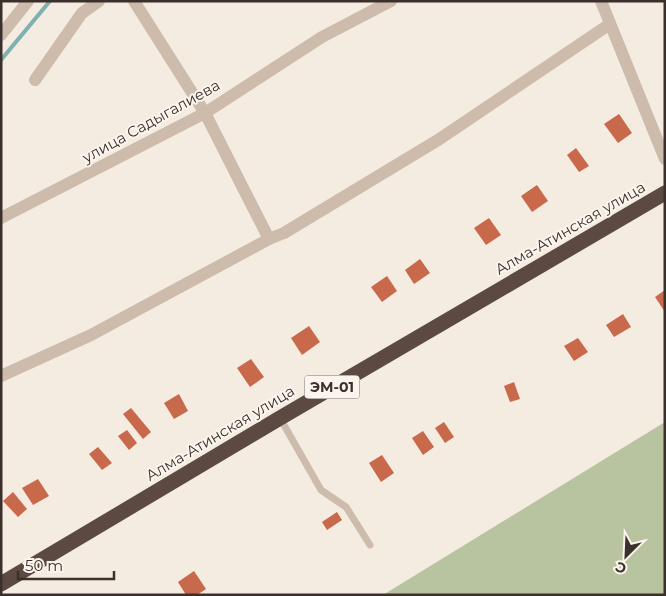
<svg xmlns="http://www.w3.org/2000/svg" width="666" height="596" font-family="Montserrat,sans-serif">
<rect width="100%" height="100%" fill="#f4ebe1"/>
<!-- green -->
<polygon fill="#b8c4a0" points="665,422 665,595 383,595"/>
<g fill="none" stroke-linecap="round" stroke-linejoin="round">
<!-- stream -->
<polyline stroke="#7fb0b2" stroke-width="4" points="1,60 50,1"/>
</g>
<!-- building -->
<g fill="#c8694b">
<polygon points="619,114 632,133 618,143 604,124"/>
<polygon points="576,148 589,166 579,172 567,155"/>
<polygon points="537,185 548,201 532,212 521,196"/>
<polygon points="489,218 501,235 486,245 474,228"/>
<polygon points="420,259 430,273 414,284 405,270"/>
<polygon points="387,276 397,291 382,302 371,287"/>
<polygon points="665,290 665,312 655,297"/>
<polygon points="623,314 631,327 614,337 606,325"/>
<polygon points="309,326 320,342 302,355 291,338"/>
<polygon points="578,338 588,352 574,361 564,346"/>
<polygon points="251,359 264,377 250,387 237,368"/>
<polygon points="514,382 520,399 510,402 504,386"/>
<polygon points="179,394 188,411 174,419 164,403"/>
<polygon points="131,408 151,432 143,439 123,414"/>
<polygon points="444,422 454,437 445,443 435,428"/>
<polygon points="127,430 137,443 129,450 118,436"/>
<polygon points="423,431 434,447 423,455 412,438"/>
<polygon points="98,447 112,463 102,470 89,454"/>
<polygon points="382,455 394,473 381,482 369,463"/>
<polygon points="38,479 49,496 33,505 22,488"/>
<polygon points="13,492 27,509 18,517 3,501"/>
<polygon points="337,512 342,520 327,530 322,522"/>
<polygon points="194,571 206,589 197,595 186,595 178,582"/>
</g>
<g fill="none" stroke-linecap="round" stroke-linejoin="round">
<!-- lane -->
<polyline stroke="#cdbbac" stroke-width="7" points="280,418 321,490 346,507 370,545"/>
<!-- street -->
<g stroke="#cdbbac" stroke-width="12">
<polyline points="134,1 205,113 269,239"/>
<polyline points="601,1 665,159"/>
<polyline points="1,35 28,1"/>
<polyline points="35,80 82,13 99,1"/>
<polyline points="1,218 205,113 322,37 391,1"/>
<polyline points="1,376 91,335 269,239 284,233 438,140 610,24"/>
</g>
<!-- highway -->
<polyline stroke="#5c4a42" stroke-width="15" points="1,584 280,418 665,193"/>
</g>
<g text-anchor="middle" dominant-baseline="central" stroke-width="4" stroke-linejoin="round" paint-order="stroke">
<!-- shield labels -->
<rect fill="#fbf5ee" stroke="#756b66" stroke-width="1" x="304.5" y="375.5" width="55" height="23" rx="4"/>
<g font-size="14" font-weight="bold" fill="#3b302b">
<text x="332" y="387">ЭМ-01</text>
</g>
<!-- street labels -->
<g font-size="15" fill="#3b302b" stroke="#fbf5ee">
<text transform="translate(151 121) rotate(-29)">улица Садыгалиева</text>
<text transform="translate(570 228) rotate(-30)">Алма-Атинская улица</text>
<text transform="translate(220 433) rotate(-31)">Алма-Атинская улица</text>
</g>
</g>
<!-- border -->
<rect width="666" height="596" fill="none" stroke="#3b302b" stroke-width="5"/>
<!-- north arrow -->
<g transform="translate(626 556) rotate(204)" stroke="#fbf5ee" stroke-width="4" paint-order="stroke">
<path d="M0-4L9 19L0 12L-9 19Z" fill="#3b302b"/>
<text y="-8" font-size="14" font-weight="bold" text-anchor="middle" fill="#3b302b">С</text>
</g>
<!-- scale -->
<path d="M18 571v8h96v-8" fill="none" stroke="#3b302b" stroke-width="2.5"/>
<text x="25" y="571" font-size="15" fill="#3b302b" stroke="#fbf5ee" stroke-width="4" paint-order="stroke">50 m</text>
</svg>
